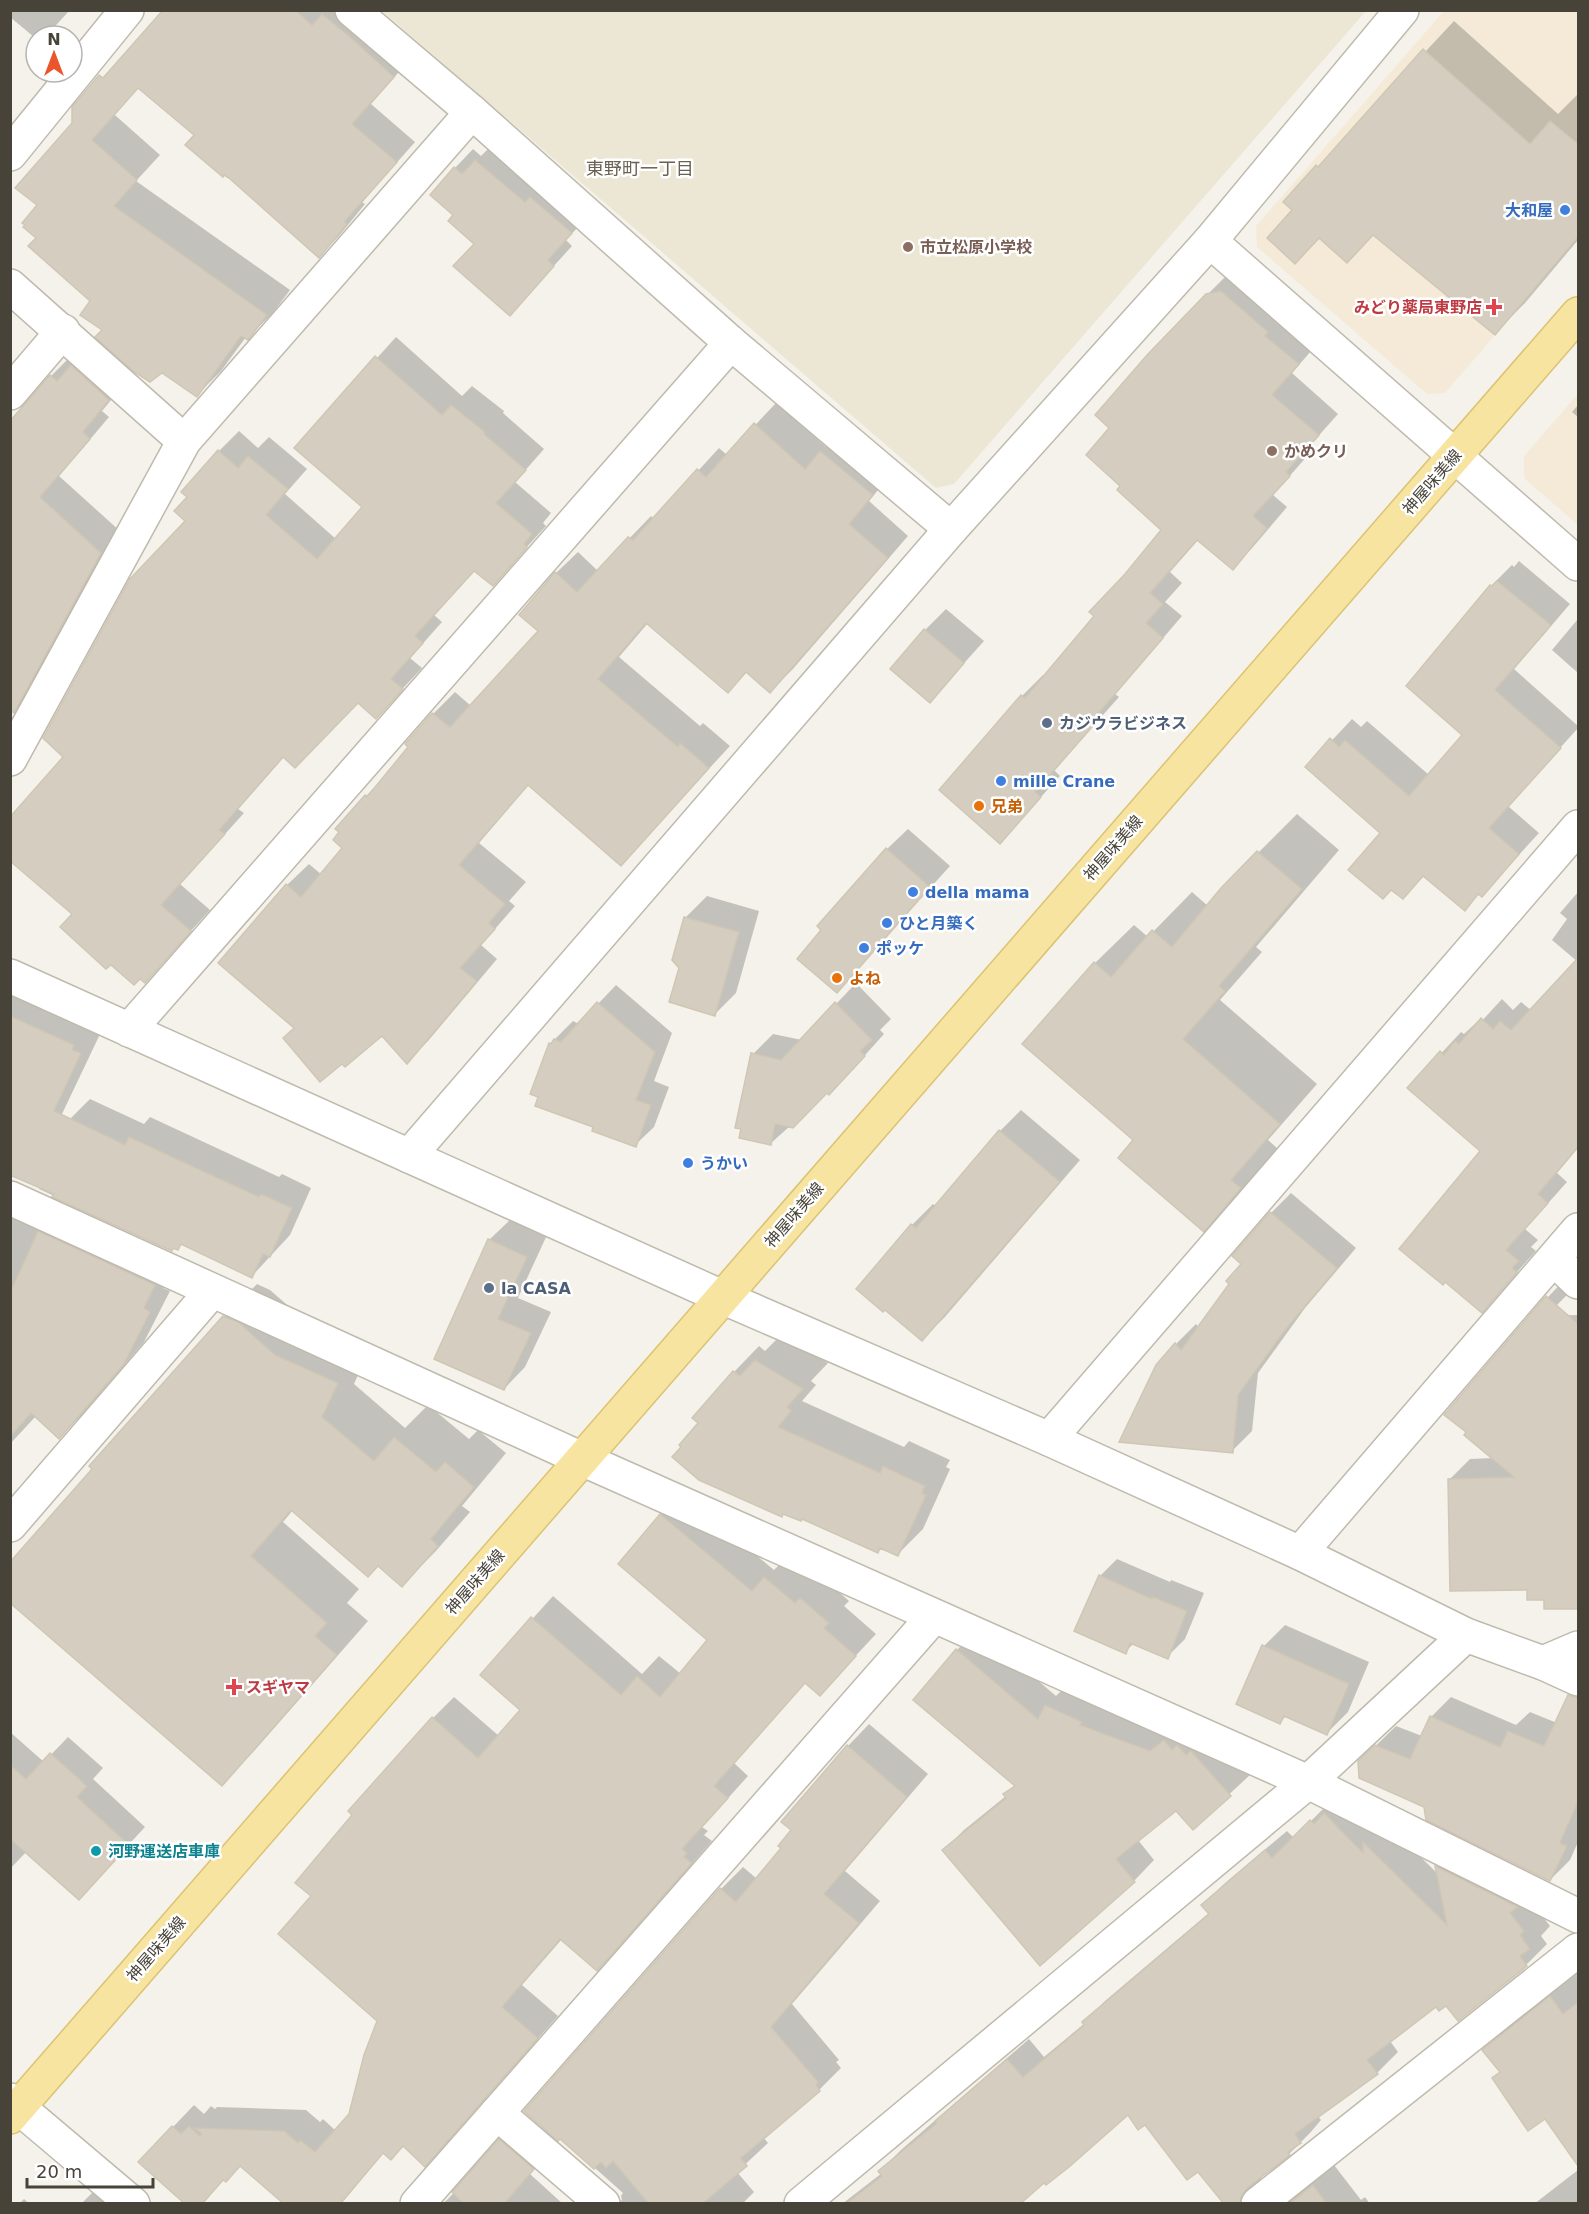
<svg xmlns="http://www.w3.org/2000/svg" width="1589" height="2214" font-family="'DejaVu Sans','Noto Sans JP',sans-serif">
<rect width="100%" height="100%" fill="#f4f2ea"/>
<!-- commercial -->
<g fill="#f4ead7">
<polygon points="1444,11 1578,11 1578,239 1445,393 1427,394 1257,247 1256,226"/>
<polygon points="1578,394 1578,525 1524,478 1524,456"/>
</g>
<!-- education -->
<polygon fill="#ece7d5" points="382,11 1366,11 954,484 936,488"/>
<!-- shadow -->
<g fill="#0003">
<polygon points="10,10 70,10 46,36 36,35 34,37 10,17"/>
<polygon points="165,10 361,10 412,57 371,104 415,142 362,202 365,204 339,236 319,256 196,135 139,87 117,109"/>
<polygon points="1454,21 1558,114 1578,94 1578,240 1525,303 1495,333 1374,234 1347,261 1321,237 1295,262 1294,209 1285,202"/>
<polygon points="98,100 160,155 136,181 290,290 272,314 247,338 246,337 221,371 197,395 104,329 92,301 38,237 39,205"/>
<polygon points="495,142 590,214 566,240 572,246 510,314 476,244 455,215 455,168 473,149 481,156"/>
<polygon points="1228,274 1318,343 1292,373 1338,414 1305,451 1309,454 1273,495 1287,507 1253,547 1233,568 1199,539 1170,572 1182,583 1165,602 1182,616 1115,694 1119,697 1054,770 1060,776 1000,842 941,790 1022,696 1043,675 1045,677 1096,616 1126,575 1163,530 1122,486 1111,427 1207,295"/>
<polygon points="396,337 462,396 472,386 504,411 503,413 544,449 515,482 551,513 543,523 546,526 493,584 475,570 434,615 442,622 410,658 422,668 376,717 358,701 284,757 238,809 244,813 180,884 210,910 145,981 74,914 65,756 187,521 189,497 219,451 239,431 258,448 269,437 307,469 285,494 336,539 364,507 296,448"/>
<polygon points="71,356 129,378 102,411 109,417 59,476 121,532 34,691 14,711 51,376"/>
<polygon points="776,403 826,447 843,431 893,472 869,501 908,536 792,670 770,691 747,672 728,691 648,623 619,657 700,726 703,723 730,746 621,864 529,784 479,843 526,882 509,901 515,906 481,945 497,959 428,1041 407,1062 382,1034 296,1027 287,885 309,864 322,875 344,848 366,796 388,774 410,747 407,744 433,714 455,692 471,706 540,631 556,573 578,552 598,571 651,516 654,519 719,448 727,455"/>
<polygon points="1578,405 1578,417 1572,412"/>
<polygon points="1519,561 1570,604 1514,669 1578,726 1578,728 1508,806 1539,833 1482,895 1480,893 1465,909 1424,875 1403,897 1382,833 1307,767 1352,719 1361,727 1367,721 1429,775 1464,734 1491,586 1512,565 1514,567"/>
<polygon points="946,609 984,641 930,701 925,630"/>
<polygon points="1578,619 1578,673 1552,650"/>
<polygon points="1297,814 1339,850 1256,947 1262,952 1220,1000 1317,1084 1268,1140 1278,1149 1242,1191 1203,1230 1135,1140 1095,963 1134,925 1148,937 1192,892 1208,906 1222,889"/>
<polygon points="908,829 950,866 837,991 887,849"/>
<polygon points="1578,892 1578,1148 1557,1173 1567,1182 1525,1229 1538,1240 1531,1247 1536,1251 1482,1311 1483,1151 1409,1088 1461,1032 1464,1034 1477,1022 1479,1024 1502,999 1513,1010 1521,1002 1531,1010 1578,962 1552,940 1567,919 1560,913"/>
<polygon points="707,896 759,911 736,993 715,1014 685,918"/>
<polygon points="856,983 891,1019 880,1030 884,1034 849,1073 770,1144 753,1054 773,1034 802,1040"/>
<polygon points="616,985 672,1033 654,1081 669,1087 654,1127 635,1145 594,1127 550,1044 573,1021 579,1024"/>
<polygon points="10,990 101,1032 62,1114 42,1135 10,1122"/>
<polygon points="90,1099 144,1124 150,1117 279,1177 282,1174 311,1188 290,1235 252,1276 183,1243 178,1248 174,1247 171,1249 39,1189 70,1119"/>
<polygon points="1021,1110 1080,1160 944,1318 922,1339 885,1308 858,1289 912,1225 933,1204 936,1206 1000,1131"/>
<polygon points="1291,1193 1356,1248 1305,1308 1258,1373 1252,1431 1232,1451 1176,1344 1196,1324 1199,1328 1243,1264 1271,1213"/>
<polygon points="10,1199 174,1264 163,1288 170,1291 144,1342 80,1417 59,1437 36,1416 10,1444"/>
<polygon points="511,1219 547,1235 518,1298 551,1312 525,1367 504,1389 489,1240"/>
<polygon points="1568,1276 1578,1284 1557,1305 1533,1313"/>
<polygon points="257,1284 270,1290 308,1323 369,1350 354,1384 405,1428 428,1405 469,1439 478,1430 506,1453 462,1506 470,1512 435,1552 402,1585 378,1564 293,1510 283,1522 359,1589 347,1603 368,1621 254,1751 222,1784 224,1317"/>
<polygon points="1578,1315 1578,1606 1577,1607 1545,1598 1529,1588 1450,1479 1470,1459 1494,1458 1534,1316"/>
<polygon points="781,1335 828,1363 811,1381 816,1385 802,1401 904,1447 909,1441 950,1460 946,1467 950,1469 923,1529 897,1555 881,1547 877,1551 802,1518 784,1513 782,1515 700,1423 734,1372 759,1346 765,1351"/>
<polygon points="682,1494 774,1570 787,1557 817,1583 822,1577 849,1601 844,1606 876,1634 820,1694 806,1682 734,1763 748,1776 702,1827 708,1831 704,1835 712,1841 618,1948 597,1969 562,1939 522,1985 558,2016 446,2143 425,2165 404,2145 384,2152 341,2204 286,2204 241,2165 226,2180 173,2127 194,2105 204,2114 211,2106 215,2109 217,2107 306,2110 320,2122 323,2119 336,2131 350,2115 378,2021 314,1896 354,1815 350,1811 433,1718 454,1697 499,1736 522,1710 482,1675 553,1596 642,1674 659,1656 681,1674 709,1639 661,1515"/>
<polygon points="1117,1559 1170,1582 1171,1580 1204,1593 1185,1639 1167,1657 1134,1643 1125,1652 1100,1576"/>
<polygon points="1285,1625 1369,1662 1348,1712 1327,1733 1287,1715 1280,1722 1264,1646"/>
<polygon points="978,1629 1056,1696 1066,1686 1251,1774 1193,1828 1176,1809 1138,1840 1154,1860 1134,1881 944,1850 964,1830 1006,1796 1005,1795 1016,1784 915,1700 957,1650"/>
<polygon points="1451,1697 1516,1725 1530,1712 1557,1723 1560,1715 1578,1697 1578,1842 1570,1860 1550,1880 1425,1806 1360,1761 1396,1726 1422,1736 1431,1717"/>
<polygon points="869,1724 928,1774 845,1871 880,1901 792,2004 839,2060 836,2062 841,2068 819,2090 763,2137 768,2143 737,2172 754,2192 742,2204 617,2204 622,2200 621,2196 623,2193 560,2137 526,2111 721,1889 743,1867 757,1879 783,1848 848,1746"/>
<polygon points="10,1732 44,1762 68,1737 103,1768 93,1779 145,1827 96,1880 27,1851 10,1869"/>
<polygon points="1332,1800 1385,1822 1439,1875 1437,1867 1458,1846 1540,1913 1550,1926 1541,1936 1547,1944 1526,1965 1446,2004 1436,2005 1390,2041 1398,2052 1377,2073 1318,2116 1321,2120 1310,2133 1289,2154 1261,2176 1260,2186 1284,2202 1292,2198 1334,2165 1361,2200 1365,2197 1370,2204 1225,2204 1198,2170 1145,2123 1129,2113 1018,2204 842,2204 882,2173 880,2171 901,2150 1029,2039 1044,2057 1085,2023 1105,2001 1210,1912 1203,1905 1224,1884 1287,1831 1294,1838"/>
<polygon points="1578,1969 1578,2093 1547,2118 1494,2078 1501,2071 1484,2050 1512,2022"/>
<polygon points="522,2119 554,2147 530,2174 563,2204 442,2204 448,2199"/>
<polygon points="1578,2170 1578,2204 1534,2204"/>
<polygon points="96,2189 135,2204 81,2204"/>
<polygon points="24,2199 30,2204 19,2204"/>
</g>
<!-- building -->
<g fill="#d5cec0" stroke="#cfc6b4" stroke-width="1.5">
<polygon points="163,10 295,10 312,25 322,14 349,36 394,77 352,124 397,162 344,222 347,224 319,258 229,178 224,175 223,177 185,145 194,135 138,88 92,140 137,180 114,206 267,315 248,340 241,336 197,397 162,373 150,382 133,371 95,337 102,330 80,315 90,301 28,246 36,238 23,227 25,225 22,223 37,205 15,188 72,123 72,107 99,75 103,78"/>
<polygon points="1423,49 1530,144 1550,121 1578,144 1578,237 1495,335 1373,235 1347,263 1319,238 1295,264 1267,238 1292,210 1283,202 1316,165 1318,167"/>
<polygon points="475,160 525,202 530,197 572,233 548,260 554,266 510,316 453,266 474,244 448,221 453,215 430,195 454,167 462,174"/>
<polygon points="1221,291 1268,332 1265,336 1299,364 1272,395 1319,435 1286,472 1290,476 1253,516 1267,528 1233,570 1197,540 1150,593 1163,604 1146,623 1163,638 1096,716 1099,719 1035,792 1041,797 1000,844 939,790 1021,695 1025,698 1094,616 1089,612 1125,574 1161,530 1117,490 1120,486 1086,455 1109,428 1095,415 1148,354 1206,294"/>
<polygon points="375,356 442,415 451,405 485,432 484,434 526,470 496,503 532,534 524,544 527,547 493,586 474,571 415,636 423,643 391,679 403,689 376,719 358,703 295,768 283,757 219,830 225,834 161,905 191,931 145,983 140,979 134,985 111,965 106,969 60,927 72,914 10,861 10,817 63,757 43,738 130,579 185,521 174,511 187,497 181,492 218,450 238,468 248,456 288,489 266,515 317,559 362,507 294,448"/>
<polygon points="71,365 109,400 83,432 90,439 40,497 101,553 14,713 10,710 10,421 50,375 57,381"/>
<polygon points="754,423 805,469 820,451 873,495 849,524 888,558 770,693 746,672 728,693 646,623 598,679 678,747 680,743 709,768 621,866 528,785 459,865 505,904 489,923 495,929 460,968 477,981 407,1064 382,1036 345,1067 342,1064 320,1082 283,1038 294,1028 218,963 286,884 301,897 342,848 333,840 339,832 335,829 365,795 367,797 408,747 405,744 432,713 450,727 538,631 519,615 555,572 577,592 628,537 633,540 697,469 706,477"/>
<polygon points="1497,581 1551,625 1495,690 1561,748 1489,828 1519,854 1482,897 1478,894 1465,911 1423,876 1403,899 1391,890 1383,899 1348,870 1380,833 1305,767 1330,738 1339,747 1345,740 1409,796 1462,735 1406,686 1490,585 1492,586"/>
<polygon points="924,629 964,663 930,703 890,669"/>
<polygon points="886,848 930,887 837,993 797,959 821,930 817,926"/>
<polygon points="1257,851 1302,889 1219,986 1225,991 1183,1039 1280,1124 1231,1180 1241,1188 1204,1232 1118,1158 1133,1140 1022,1044 1094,962 1111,977 1152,930 1172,947 1221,888"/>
<polygon points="684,917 739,932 715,1016 669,1002 679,968 672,960"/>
<polygon points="1578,958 1578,1147 1538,1194 1548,1203 1506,1250 1519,1261 1512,1268 1517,1272 1482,1313 1445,1282 1443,1285 1399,1249 1480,1151 1407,1088 1440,1051 1444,1055 1455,1041 1459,1044 1481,1018 1493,1029 1500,1021 1511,1030"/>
<polygon points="597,1002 655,1052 636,1100 651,1105 636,1147 592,1131 593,1127 535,1106 538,1097 530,1094 549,1043 551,1044 554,1039 561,1042"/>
<polygon points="835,1002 872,1040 860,1051 865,1056 829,1095 827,1093 793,1128 775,1124 771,1145 739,1138 741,1129 735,1128 751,1053 781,1060"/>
<polygon points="10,1016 74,1045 72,1050 81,1053 54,1111 125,1145 129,1137 259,1197 261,1194 292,1208 270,1257 263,1254 252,1278 181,1244 178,1250 173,1248 172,1251 52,1197 54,1194 10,1175"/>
<polygon points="999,1130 1060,1182 922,1341 885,1310 883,1312 856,1289 911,1224 916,1228"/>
<polygon points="1270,1212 1337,1268 1285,1330 1238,1395 1233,1453 1119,1442 1156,1365 1175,1343 1181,1350 1229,1284 1226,1281 1241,1264 1232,1256"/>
<polygon points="38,1231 155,1285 144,1308 150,1312 124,1364 59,1439 31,1413 10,1437 10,1293"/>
<polygon points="488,1239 527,1257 498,1319 531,1333 504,1390 434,1359"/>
<polygon points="1546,1296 1578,1324 1578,1609 1544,1609 1544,1600 1527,1600 1527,1590 1450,1591 1448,1479 1514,1477 1464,1435 1466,1432 1444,1415"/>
<polygon points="223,1316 238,1322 275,1355 338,1383 322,1417 374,1461 394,1437 436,1472 445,1462 474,1487 431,1539 438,1546 402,1587 378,1566 368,1577 291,1510 251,1556 327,1623 315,1636 337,1655 222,1786 10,1603 10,1562 92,1469 89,1466"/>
<polygon points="755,1360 803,1389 787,1407 791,1411 778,1427 880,1473 883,1466 925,1486 922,1493 926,1495 898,1556 880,1548 878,1553 802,1519 801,1521 783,1514 782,1517 699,1480 672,1457 681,1447 679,1445 698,1423 692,1418 733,1371 740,1376"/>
<polygon points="660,1514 752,1591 764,1577 795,1603 800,1598 829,1623 824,1628 856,1656 820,1696 805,1683 714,1786 728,1798 682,1849 687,1853 684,1857 692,1863 597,1971 560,1939 502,2007 538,2038 425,2167 403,2146 391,2160 383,2153 340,2204 284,2204 240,2166 226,2182 223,2180 202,2204 185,2204 138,2162 172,2126 181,2134 189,2126 200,2136 202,2134 194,2128 284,2131 298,2143 300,2140 315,2152 349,2114 364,2055 377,2021 278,1934 311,1896 295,1883 352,1815 348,1811 432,1717 478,1758 520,1710 480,1675 531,1617 621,1695 637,1676 660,1697 707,1640 618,1564"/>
<polygon points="1099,1575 1152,1599 1153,1597 1187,1611 1168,1659 1130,1643 1126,1654 1074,1631"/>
<polygon points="1262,1645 1349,1684 1327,1735 1284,1716 1280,1724 1236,1704"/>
<polygon points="956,1649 1038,1719 1045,1705 1082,1722 1080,1725 1150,1751 1164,1740 1172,1750 1177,1745 1186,1755 1191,1751 1231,1796 1193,1830 1176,1811 1116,1859 1135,1882 1040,1966 942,1850 1006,1798 1003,1794 1015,1786 913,1700"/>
<polygon points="1568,1695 1578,1698 1578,1801 1560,1843 1567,1846 1550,1881 1426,1820 1424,1807 1359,1778 1358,1761 1375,1745 1410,1759 1430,1716 1500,1747 1508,1731 1544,1746"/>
<polygon points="847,1745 907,1797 824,1894 859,1923 771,2027 818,2082 816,2085 820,2091 741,2158 747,2166 702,2204 649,2204 613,2161 606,2168 601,2162 594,2169 560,2139 558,2141 524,2111 720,1888 736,1902 781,1848 778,1846 791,1830 781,1822"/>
<polygon points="50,1753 87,1786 77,1797 129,1845 79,1900 10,1839 10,1765 26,1779"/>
<polygon points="1324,1813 1363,1853 1363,1842 1447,1925 1435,1866 1518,1907 1510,1913 1524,1931 1520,1935 1530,1949 1520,1956 1527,1966 1458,2021 1446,2006 1439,2011 1436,2007 1367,2060 1378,2074 1295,2134 1301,2143 1288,2152 1290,2155 1246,2189 1241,2197 1240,2204 1224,2204 1198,2172 1187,2180 1145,2125 1138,2130 1128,2115 1069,2167 1046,2185 1044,2183 1020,2204 846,2204 882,2176 878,2171 937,2123 935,2121 1007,2059 1023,2077 1084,2025 1082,2022 1209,1914 1201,1905 1265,1850 1272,1858 1310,1820 1314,1824"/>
<polygon points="1550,1996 1563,2014 1578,2002 1578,2166 1545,2119 1528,2131 1492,2078 1500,2072 1482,2050"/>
<polygon points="499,2139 534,2169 504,2204 464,2204 452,2192"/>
<polygon points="1313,2185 1327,2204 1289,2204"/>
</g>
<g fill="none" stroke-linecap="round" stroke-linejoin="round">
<defs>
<g id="minor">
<polyline points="352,10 472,112 731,343 951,529"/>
<polyline points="10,154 127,10"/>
<polyline points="1210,241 1578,564"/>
<polyline points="10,286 184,441"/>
<polyline points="10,393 63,331"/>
<polyline points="10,759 184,441 472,112"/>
<polyline points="10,976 722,1297 1049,1439 1300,1553 1466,1635 1543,1663 1578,1679"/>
<polyline points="129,1030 731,343"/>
<polyline points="409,1156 951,529 1210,241 1402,10"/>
<polyline points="10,1198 582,1459 1308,1782 1578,1916"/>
<polyline points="1554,1259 1578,1282"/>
<polyline points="1049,1439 1578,827"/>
<polyline points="10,1525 212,1291"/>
<polyline points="1300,1553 1578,1230"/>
<polyline points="1543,1663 1578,1648"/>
<polyline points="10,2100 133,2204"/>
<polyline points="497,2113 603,2204"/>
<polyline points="417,2204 934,1616"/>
<polyline points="801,2204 1308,1782 1466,1635"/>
<polyline points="1258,2204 1578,1950"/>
</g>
<polyline id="major" points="10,2117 1578,314"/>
</defs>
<!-- minor casing -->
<use href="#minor" stroke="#bfbaad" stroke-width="36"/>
<!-- major casing -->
<use href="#major" stroke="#dbc371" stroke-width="36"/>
<!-- minor -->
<use href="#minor" stroke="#fff" stroke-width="33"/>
<!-- major -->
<use href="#major" stroke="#f7e4a0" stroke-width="33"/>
</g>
<!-- markers -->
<g fill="#3f7fe0" stroke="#fff" stroke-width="2">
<circle cx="1565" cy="210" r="6"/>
<circle cx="1001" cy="781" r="6"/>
<circle cx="913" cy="892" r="6"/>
<circle cx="887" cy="923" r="6"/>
<circle cx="864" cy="948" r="6"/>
<circle cx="688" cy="1163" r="6"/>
</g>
<g fill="#8d6e63" stroke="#fff" stroke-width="2">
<circle cx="908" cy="247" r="6"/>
<circle cx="1272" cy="451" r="6"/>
</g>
<g fill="#e0444e" stroke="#fff" stroke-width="2">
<path d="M1491 298h6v6h6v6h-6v6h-6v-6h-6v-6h6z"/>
<path d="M231 1678h6v6h6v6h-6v6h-6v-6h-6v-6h6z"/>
</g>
<g fill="#5c6f8a" stroke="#fff" stroke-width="2">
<circle cx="1047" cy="723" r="6"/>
<circle cx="489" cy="1288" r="6"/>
</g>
<g fill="#e8710a" stroke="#fff" stroke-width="2">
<circle cx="979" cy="806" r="6"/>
<circle cx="837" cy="978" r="6"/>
</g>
<circle fill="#0f9aa8" stroke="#fff" stroke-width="2" cx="96" cy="1851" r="6"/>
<g text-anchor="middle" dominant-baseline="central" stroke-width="5" stroke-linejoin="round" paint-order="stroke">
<!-- shop labels -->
<g font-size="16" font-weight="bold" fill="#366cbe" stroke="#fff" text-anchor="start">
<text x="1553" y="210" text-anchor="end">大和屋</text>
<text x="1013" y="781">mille Crane</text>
<text x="925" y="892">della mama</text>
<text x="899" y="923">ひと月築く</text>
<text x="876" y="948">ポッケ</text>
<text x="700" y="1163">うかい</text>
</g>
<!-- education labels -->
<g font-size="16" font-weight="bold" fill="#785e54" stroke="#fff" text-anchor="start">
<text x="920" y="247">市立松原小学校</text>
<text x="1284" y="451">かめクリ</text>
</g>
<!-- health labels -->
<g font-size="16" font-weight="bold" fill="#be3a42" stroke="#fff" text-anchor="end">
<text x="1482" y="307">みどり薬局東野店</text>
<text x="246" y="1687" text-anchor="start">スギヤマ</text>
</g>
<!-- street labels -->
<g font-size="16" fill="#474339" stroke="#fff">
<text transform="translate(1432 482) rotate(-49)">神屋味美線</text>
<text transform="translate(1113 848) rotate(-49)">神屋味美線</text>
<text transform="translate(794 1215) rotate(-49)">神屋味美線</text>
<text transform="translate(475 1582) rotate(-49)">神屋味美線</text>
<text transform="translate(156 1949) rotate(-49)">神屋味美線</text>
</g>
<!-- service labels -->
<g font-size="16" font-weight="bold" fill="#4e5e75" stroke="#fff" text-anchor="start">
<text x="1059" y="723">カジウラビジネス</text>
<text x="501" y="1288">la CASA</text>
</g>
<!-- food labels -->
<g font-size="16" font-weight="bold" fill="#c56008" stroke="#fff" text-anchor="start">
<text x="991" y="806">兄弟</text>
<text x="849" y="978">よね</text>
</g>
<!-- culture labels -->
<g font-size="16" font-weight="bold" fill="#0d838f" stroke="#fff" text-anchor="start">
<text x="108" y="1851">河野運送店車庫</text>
</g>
<!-- neighbourhood labels -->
<g font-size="18" fill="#696151" stroke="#fff">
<text x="640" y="168">東野町一丁目</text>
</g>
</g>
<!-- border -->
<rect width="1589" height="2214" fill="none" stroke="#474339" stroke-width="24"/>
<!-- north arrow -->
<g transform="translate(54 54)"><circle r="28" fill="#ffffff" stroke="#b5b4b0" stroke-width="1.5"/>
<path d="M0-4.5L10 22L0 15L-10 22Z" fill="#ea552b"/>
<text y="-9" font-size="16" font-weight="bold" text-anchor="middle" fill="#474339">N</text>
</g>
<!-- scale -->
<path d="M27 2178v9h126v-9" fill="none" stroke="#474339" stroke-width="3"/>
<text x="36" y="2178" font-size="18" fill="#474339" stroke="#ffffff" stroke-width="4.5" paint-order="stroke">20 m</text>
</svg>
